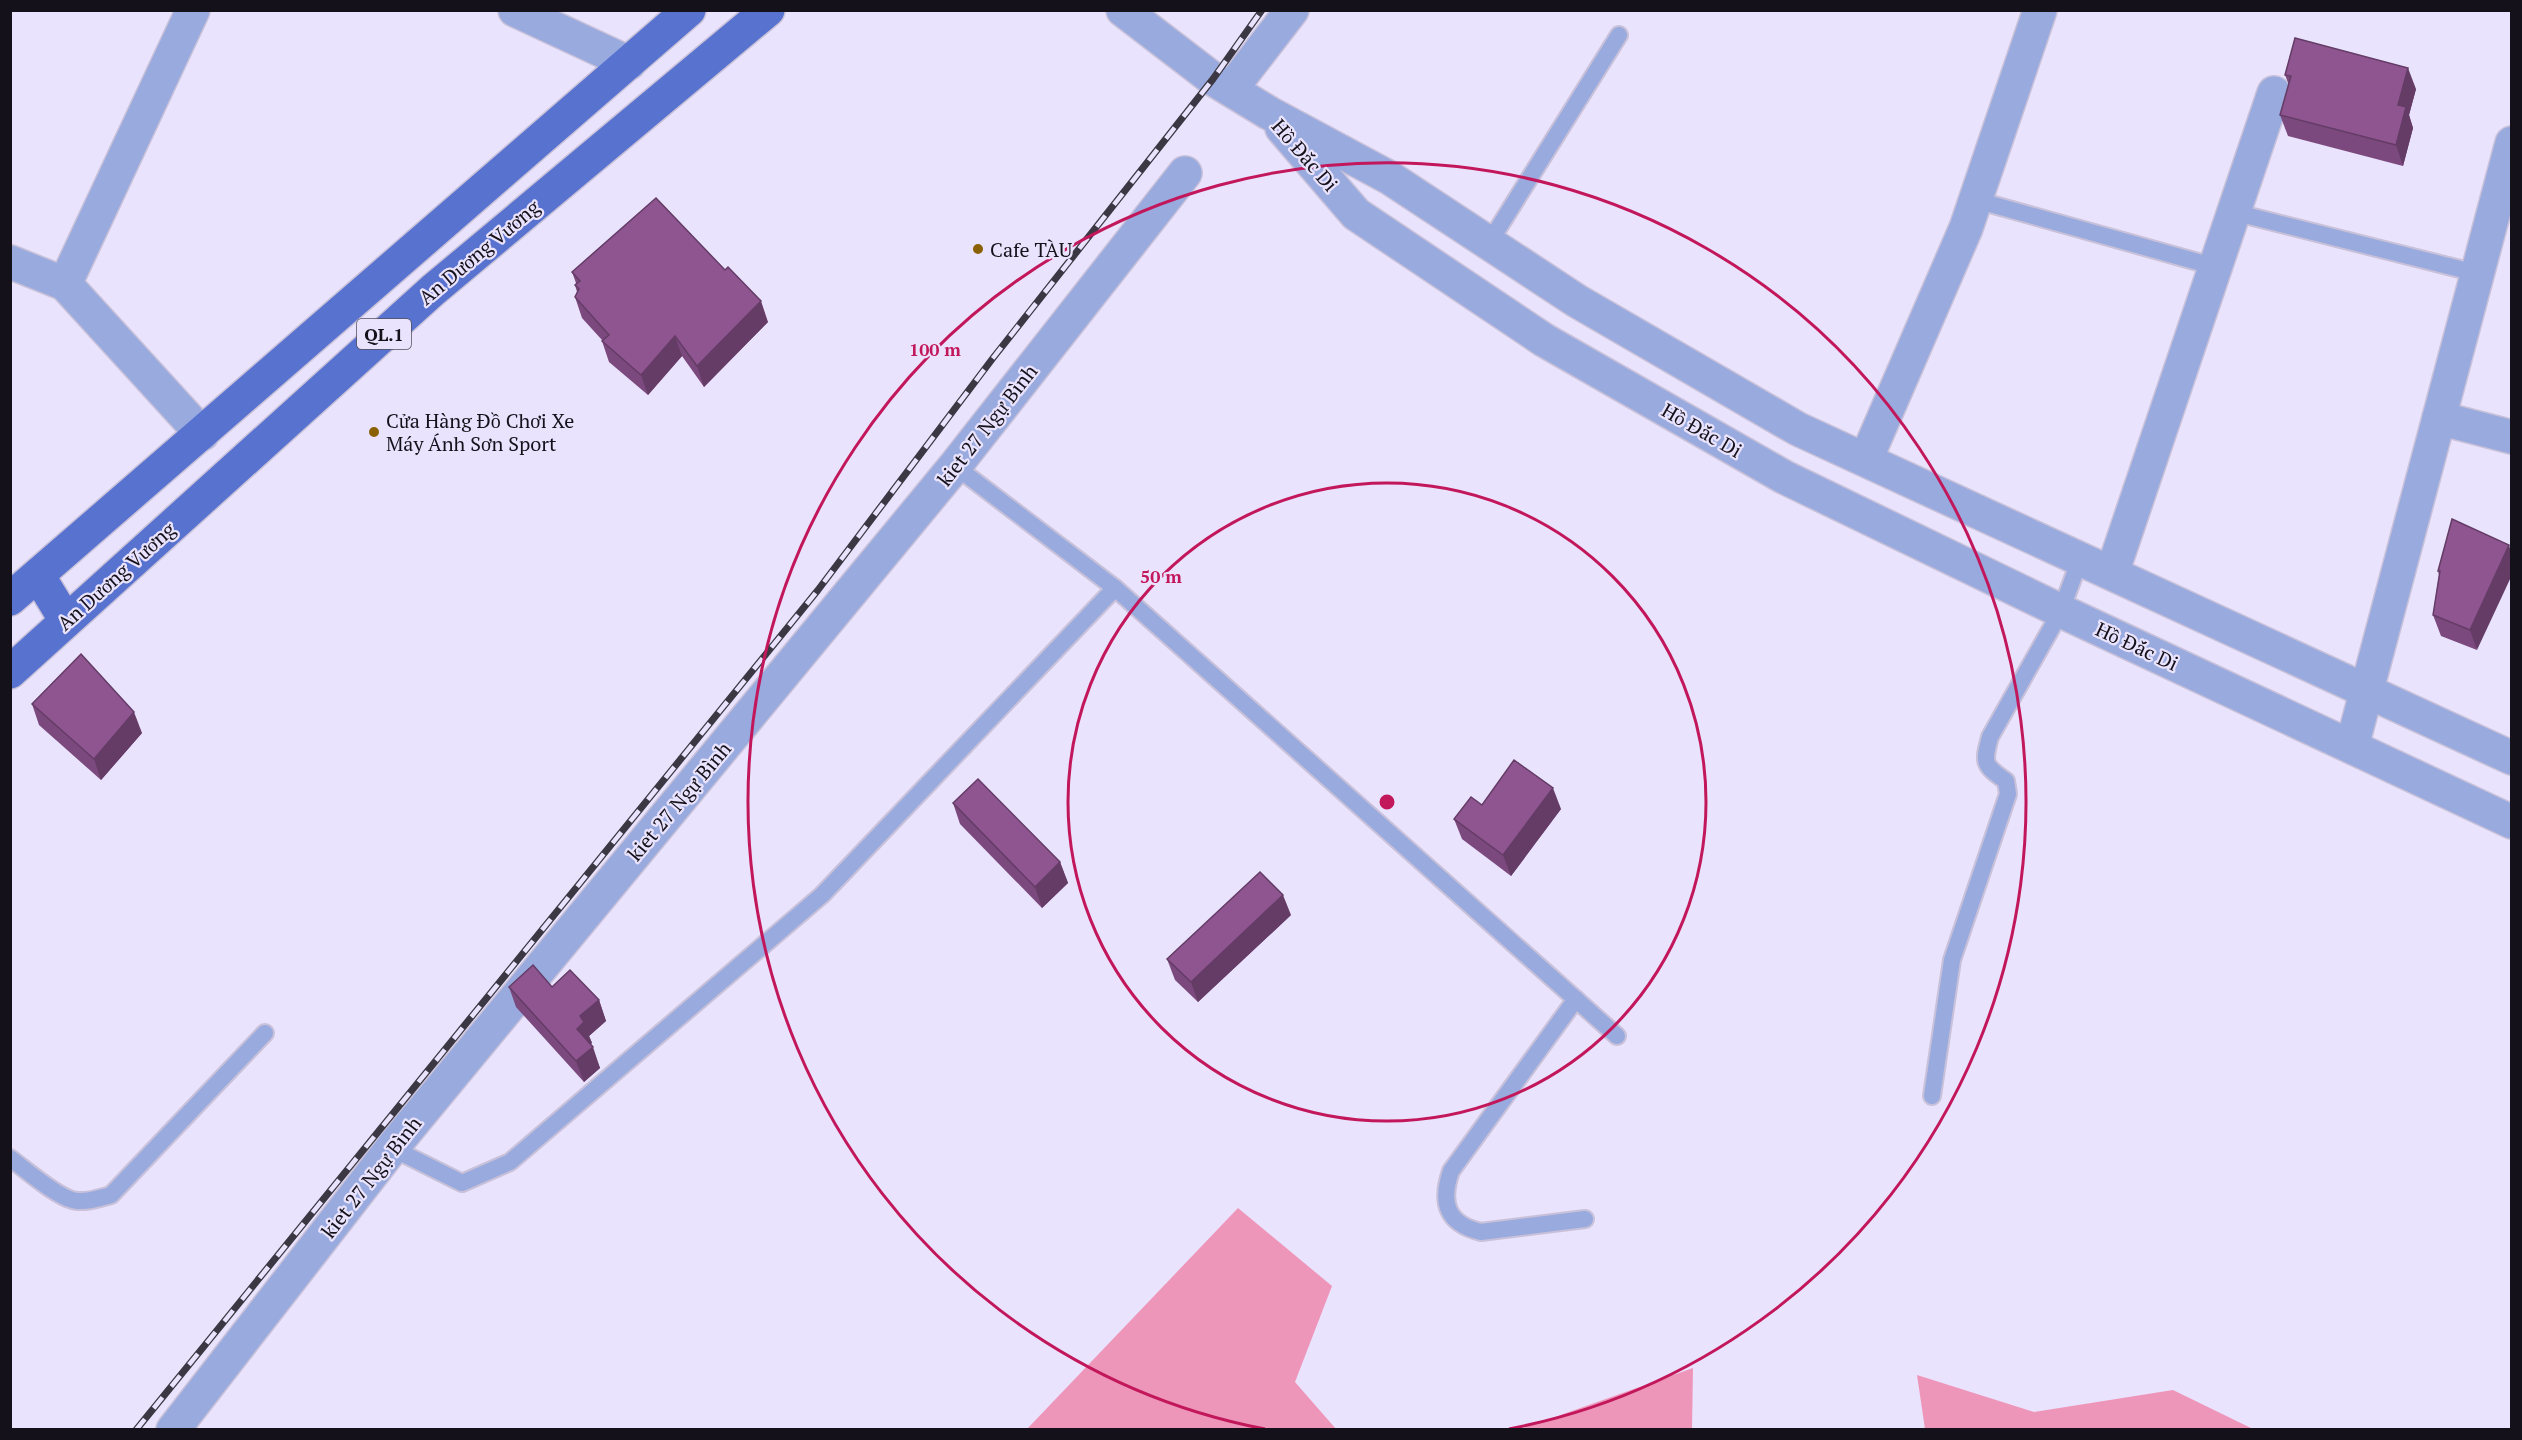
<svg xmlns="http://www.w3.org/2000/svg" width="2522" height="1440" font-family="'PT Serif',serif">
<rect width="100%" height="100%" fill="#eae3fd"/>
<!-- forest -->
<g fill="#ee96ba">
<polygon points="1238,1208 1332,1286 1295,1382 1336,1429 1027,1429"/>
<polygon points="1693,1368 1692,1429 1521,1429"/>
<polygon points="1917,1375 2034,1412 2173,1390 2253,1429 1925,1429"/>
</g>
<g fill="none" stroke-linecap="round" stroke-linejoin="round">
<defs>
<g id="service">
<polyline points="1976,200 2216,267"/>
<polyline points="2233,212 2476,273"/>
<polyline points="1489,243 1619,35"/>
<polyline points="955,466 1115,588 1617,1036"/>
<path d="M1576,999L1451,1171C1440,1203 1447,1224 1481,1232L1585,1219"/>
<path d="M1932,1096L1952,960L2008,794L2006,781C1983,765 1983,763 1990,737L2061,611L2080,559"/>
<polyline points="392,1148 462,1183 510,1162 822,895 1115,588"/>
<path d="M10,1158C25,1169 61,1201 78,1201C89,1202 100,1198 111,1195L265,1033"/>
</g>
<g id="minor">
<polyline points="515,10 629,63"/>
<polyline points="1231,89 1292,10"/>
<polyline points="10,262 65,284 202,434"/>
<polyline points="65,284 193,10"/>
<polyline points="2439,418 2512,437"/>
<polyline points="1866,459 1966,228 2040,10"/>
<polyline points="2112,573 2274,93"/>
<polyline points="2352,746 2512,143"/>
<polyline points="173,1430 392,1148 955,466 1185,173"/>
</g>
<g id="tertiary">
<polyline points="1123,10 1213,79 1269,113 1390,178 1577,301 1798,429 2512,758"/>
<polyline points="1282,128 1356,214 1544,340 1784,477 2061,611 2512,822"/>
</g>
<g id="primary">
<polyline points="38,575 66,621"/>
<polyline points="10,599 689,10"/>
<polyline points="10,672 433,290 768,10"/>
</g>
</defs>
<!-- service casing -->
<use href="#service" stroke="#c8c1d9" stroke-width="20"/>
<!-- minor casing -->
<use href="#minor" stroke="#c8c1d9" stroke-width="36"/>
<!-- tertiary casing -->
<use href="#tertiary" stroke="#c8c1d9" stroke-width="36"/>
<!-- primary casing -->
<use href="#primary" stroke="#c8c1d9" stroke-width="36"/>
<!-- service -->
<use href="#service" stroke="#98aade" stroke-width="16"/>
<!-- minor -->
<use href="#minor" stroke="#98aade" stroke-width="33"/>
<!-- tertiary -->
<use href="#tertiary" stroke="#98aade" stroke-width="33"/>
<!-- primary -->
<use href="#primary" stroke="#5872d0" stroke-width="33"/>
<defs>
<polyline id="rail" points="136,1430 818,590 993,358 1213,79 1262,10"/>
</defs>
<!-- rail casing -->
<use href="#rail" stroke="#3b3844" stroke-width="7"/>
<!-- rail -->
<use href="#rail" stroke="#eae3fd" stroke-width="4.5" stroke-dasharray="14" stroke-linecap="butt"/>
</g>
<!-- wall -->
<g fill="#7b497d">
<polygon points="2285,75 2416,89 2409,115 2413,128 2403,166 2288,136 2280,115 2289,85"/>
<polygon points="572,272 768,322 704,387 682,356 648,395 609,362 602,341 602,340 582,318 575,297 577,292 575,285 576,283"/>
<polygon points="2452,519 2477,650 2441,636 2433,615 2439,575 2438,571"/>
<polygon points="32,704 142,733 101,780 39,725"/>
<polygon points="953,803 1060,862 1068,883 1042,908 960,824"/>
<polygon points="1561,809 1511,876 1462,839 1454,819"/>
<polygon points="1291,915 1198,1002 1175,980 1167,959"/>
<polygon points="509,987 599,1000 606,1021 589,1036 592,1043 590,1044 600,1068 584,1082 516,1007"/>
</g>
<!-- shaded-wall -->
<g fill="#643c66">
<polygon points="2408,68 2416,89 2409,115 2413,128 2403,166 2396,145 2398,105"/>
<polygon points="761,301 768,322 704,387 697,366"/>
<polygon points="675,336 682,356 648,395 641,375"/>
<polygon points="2509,545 2511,552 2511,577 2477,650 2470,630"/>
<polygon points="134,712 142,733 101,780 94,759"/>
<polygon points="1553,788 1561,809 1511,876 1503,855"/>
<polygon points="1060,862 1068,883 1042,908 1035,887"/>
<polygon points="1283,895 1291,915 1198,1002 1191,982"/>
<polygon points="599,1000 606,1021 589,1036 592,1043 584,1050 577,1029 580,1016"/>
<polygon points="593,1047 600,1068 584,1082 576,1061"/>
</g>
<!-- building -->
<g fill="#8f5591" stroke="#643c66" stroke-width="1.5">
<polygon points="2295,38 2408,68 2398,105 2406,107 2396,145 2280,115 2291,76 2285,75"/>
<polygon points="656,198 725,270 728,267 761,301 697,366 675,336 641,375 602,341 609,335 575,297 579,289 575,285 580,281 572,272"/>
<polygon points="2452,519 2509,545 2470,630 2433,615 2440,571 2438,571"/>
<polygon points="81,654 134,712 94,759 32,704"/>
<polygon points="1514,760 1553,788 1503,855 1454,819 1471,797 1482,805"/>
<polygon points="978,779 1060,862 1035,887 953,803"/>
<polygon points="1260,872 1283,895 1191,982 1167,959"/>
<polygon points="533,965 552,987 570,970 599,1000 580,1016 584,1022 577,1029 593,1047 576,1061 509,987"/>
</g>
<!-- distance rings -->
<g fill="none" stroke="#c2185b" stroke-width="3">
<circle cx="1387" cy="802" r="319"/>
<path d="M1265 1429A639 639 0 1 1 1509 1429"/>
</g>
<!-- markers -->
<g fill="#8a6000" stroke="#eae3fd" stroke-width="2">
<circle cx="978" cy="249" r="6"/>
<circle cx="374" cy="432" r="6"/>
</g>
<g text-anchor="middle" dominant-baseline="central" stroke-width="4.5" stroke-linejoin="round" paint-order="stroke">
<!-- shield labels -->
<rect fill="#eae3fd" stroke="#54505e" stroke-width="1.5" x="357" y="319" width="54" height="30" rx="4.5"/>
<g font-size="18" font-weight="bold" fill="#14111a">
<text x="384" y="334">QL.1</text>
</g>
<!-- street labels -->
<g font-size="20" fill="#14111a" stroke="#eae3fd">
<text transform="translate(1305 155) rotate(49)">Hồ Đắc Di</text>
<text transform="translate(479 252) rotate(-40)">An Dương Vương</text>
<text transform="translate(987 425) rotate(-52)">kiet 27 Ngự Bình</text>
<text transform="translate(1702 430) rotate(30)">Hồ Đắc Di</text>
<text transform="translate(116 576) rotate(-42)">An Dương Vương</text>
<text transform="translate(2137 646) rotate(25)">Hồ Đắc Di</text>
<text transform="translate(679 801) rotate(-50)">kiet 27 Ngự Bình</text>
<text transform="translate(371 1177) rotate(-52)">kiet 27 Ngự Bình</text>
</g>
<!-- poi labels -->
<g font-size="20" fill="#14111a" stroke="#eae3fd" text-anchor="start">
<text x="990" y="249">Cafe TÀU</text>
<text x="386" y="420">Cửa Hàng Đồ Chơi Xe<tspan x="386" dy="23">Máy Ánh Sơn Sport</tspan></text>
</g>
</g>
<circle cx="1387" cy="802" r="9" fill="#c2185b" stroke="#eae3fd" stroke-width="3"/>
<g font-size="18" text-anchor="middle" font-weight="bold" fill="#c2185b" stroke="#eae3fd" stroke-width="4.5" stroke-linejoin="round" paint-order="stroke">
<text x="935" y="356">100 m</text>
<text x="1161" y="583">50 m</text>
</g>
<!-- border -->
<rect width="2522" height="1440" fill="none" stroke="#14111a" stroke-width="24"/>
</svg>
